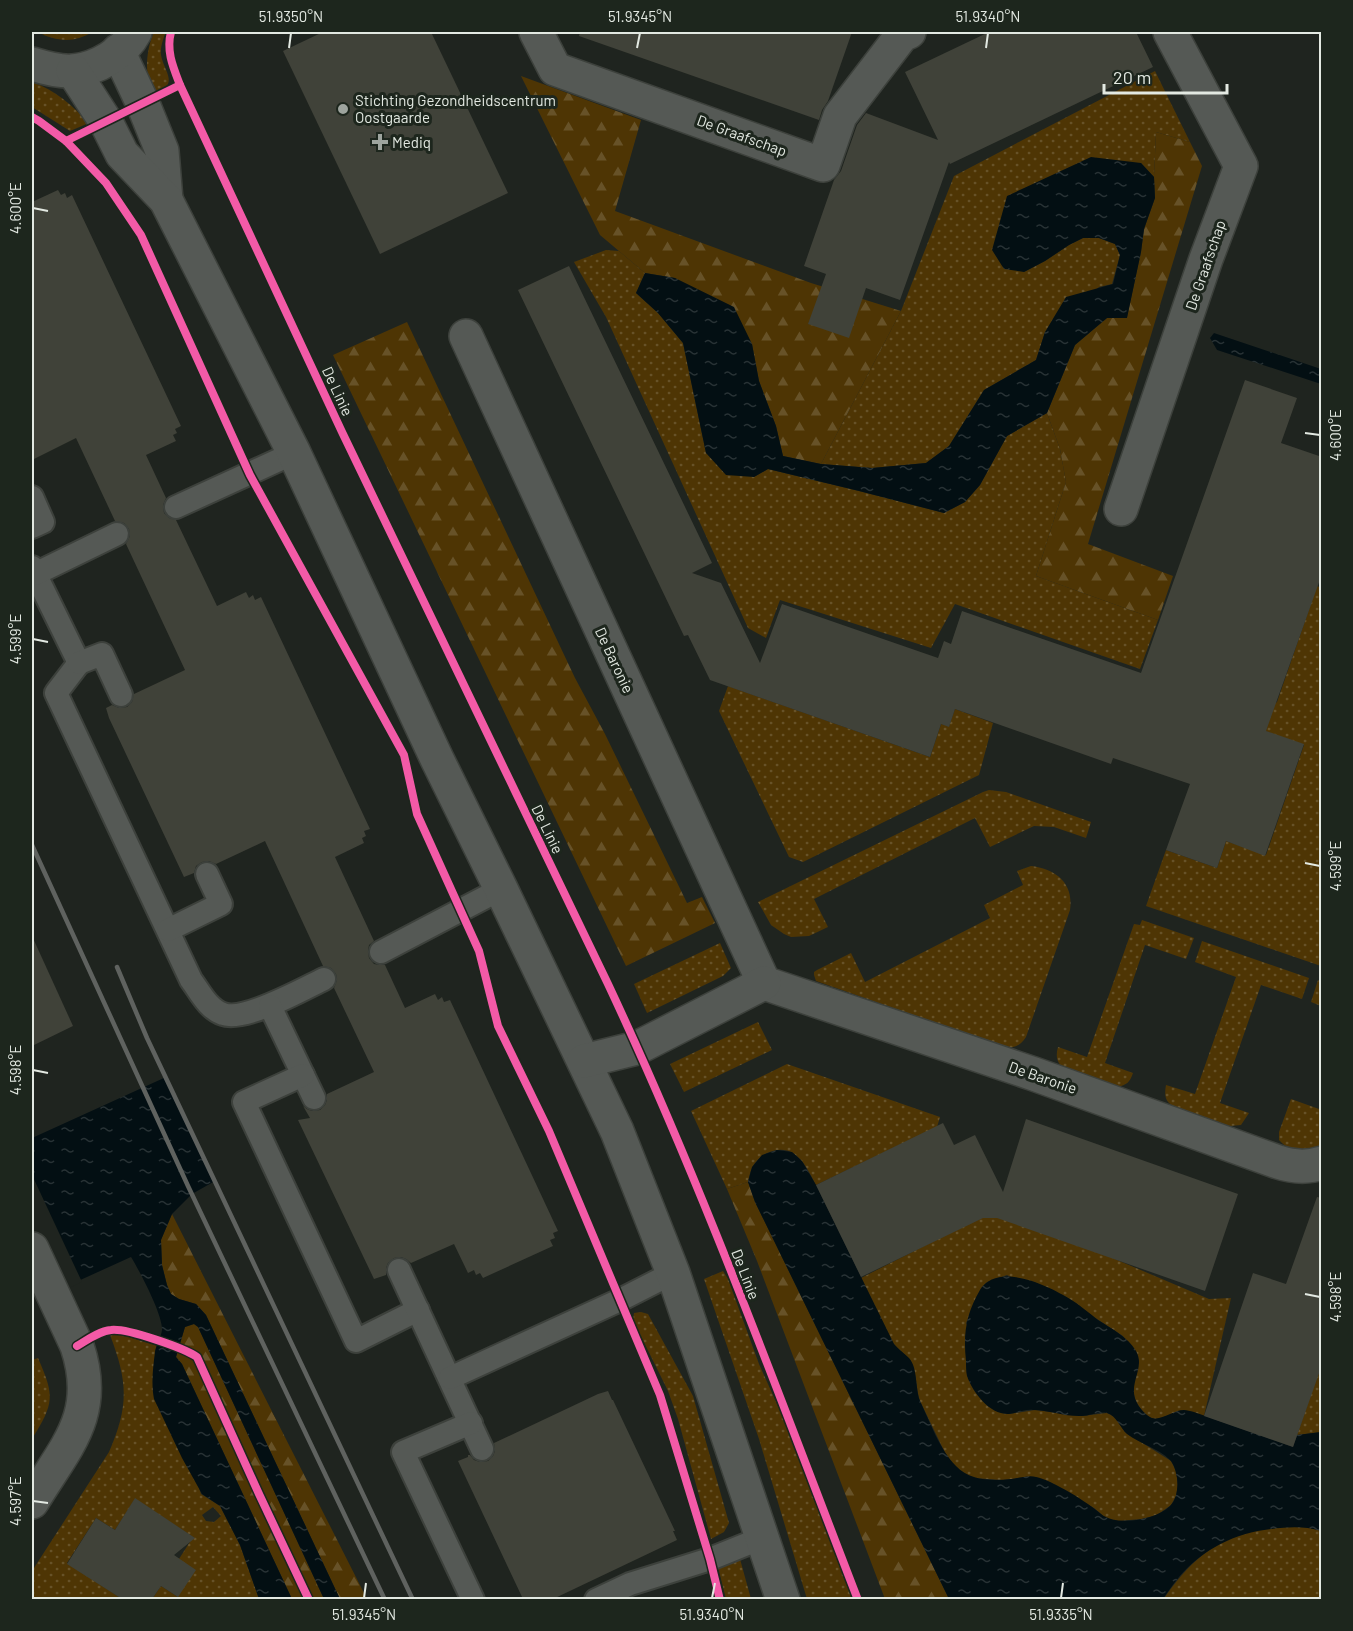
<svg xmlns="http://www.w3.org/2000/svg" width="1353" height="1631" font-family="Barlow,sans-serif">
<defs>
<pattern id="grass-dots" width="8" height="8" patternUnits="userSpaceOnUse" patternTransform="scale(1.5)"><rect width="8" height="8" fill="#4e3504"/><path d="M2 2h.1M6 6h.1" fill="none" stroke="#675228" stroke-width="1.8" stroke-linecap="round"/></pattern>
<pattern id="forest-firs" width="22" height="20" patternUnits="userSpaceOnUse" patternTransform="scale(1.5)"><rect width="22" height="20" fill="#4e3504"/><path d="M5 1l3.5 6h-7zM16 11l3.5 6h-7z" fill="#675228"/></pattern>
<pattern id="water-ripples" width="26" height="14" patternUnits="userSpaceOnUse" patternTransform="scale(1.5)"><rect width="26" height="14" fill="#030f13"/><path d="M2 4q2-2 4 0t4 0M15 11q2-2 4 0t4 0" fill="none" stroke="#283235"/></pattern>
</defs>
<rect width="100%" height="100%" fill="#1f241f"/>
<!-- grass -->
<g fill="url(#grass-dots)" fill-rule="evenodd">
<path d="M38,32H92C75,43 56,42 38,32Z"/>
<path d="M154,32H166C163,39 160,48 161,55C164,72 181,86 153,92C144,74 146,50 154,32Z"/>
<polygon points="1155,71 1190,142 1156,132 1154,177 1141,163 1024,272 1045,261 1069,245 1083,238 1099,238 1115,244 1120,255 1112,284 1099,287 1045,332 1036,360 984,390 949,446 926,463 872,468 821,464 901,311 954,176"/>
<path d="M32,82C55,90 72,105 89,123L70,131L32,107Z"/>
<polygon points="606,250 619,251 645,273 636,293 658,313 683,343 706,453 754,477 768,469 859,491 944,513 965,502 980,485 1007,436 1047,413 1060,449 1066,482 1036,576 1158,620 1140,669 955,604 931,648 780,600 766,638 748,628 606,317 574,262"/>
<polygon points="1317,586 1321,588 1321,966 1146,906 1166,850 1217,868 1226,841 1266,855 1304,745 1245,724 1277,702"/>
<polygon points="728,686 930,757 941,724 949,726 955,709 993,723 979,775 803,862 789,857 719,711"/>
<polygon points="989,790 1006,792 1091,822 1086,838 1054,827 1034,826 990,847 975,818 814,899 828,927 809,936 791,937 784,934 771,925 758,902 983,792"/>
<path d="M1031,866C1056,869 1074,883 1070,910L1026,1037C1021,1045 1016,1047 1007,1048L816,981L814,975V972L817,970L851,953L865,982L990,918L984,905L1023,885L1017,871Z"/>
<path d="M1142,920L1194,938L1186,959L1145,945L1105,1063L1133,1073C1130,1082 1127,1085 1117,1087C1105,1083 1069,1074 1061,1066C1056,1060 1056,1054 1058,1047L1087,1057L1134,924L1140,925Z"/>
<path d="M1202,941L1309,978L1302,999L1261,985L1220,1103L1249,1113L1241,1125L1230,1126C1217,1122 1176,1111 1169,1103C1164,1098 1165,1091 1166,1085L1195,1094L1236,977L1195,962Z"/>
<polygon points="720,943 731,968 723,976 647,1013 634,984"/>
<polygon points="1318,980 1321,982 1321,1006 1311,1002"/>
<polygon points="758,1022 772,1050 684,1092 670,1064"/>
<path d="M787,1064L940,1117L937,1127L816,1185C810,1174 804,1160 793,1153C779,1145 759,1153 752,1168C750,1172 749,1177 748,1182L727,1189L691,1111Z"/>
<path d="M1291,1099L1319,1109L1321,1104V1146C1306,1152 1290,1153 1279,1140V1132Z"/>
<path d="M997,1209L1209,1299L1231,1298L1204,1416C1192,1411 1179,1413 1167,1416C1164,1416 1161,1419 1158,1419C1153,1420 1149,1417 1145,1414C1128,1395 1133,1384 1139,1361L1123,1336L1097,1319L1007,1275L987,1282L981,1288L966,1323L1009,1414L1035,1410L1082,1416L1107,1413L1115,1417L1125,1432L1171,1461L1176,1471L1178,1485L1176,1496L1171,1505L1157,1515L1141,1519L1118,1521L1107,1519L1094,1508L1036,1477L1002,1480L974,1478L961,1472L948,1459L920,1401C916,1389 917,1376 912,1364C909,1355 898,1351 893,1343C881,1324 871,1299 861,1278Z"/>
<polygon points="723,1271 728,1279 759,1364 781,1413 852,1599 807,1599 759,1439 704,1279"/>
<polygon points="641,1312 648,1314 693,1396 729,1523 724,1532 711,1539 678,1419 668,1391 633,1320 634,1313"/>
<path d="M116,1333L157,1346L155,1351L201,1494L220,1506L240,1545L259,1599H152L161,1586L178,1597L179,1559L193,1537L135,1499L115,1530L96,1518L67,1563L122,1599L32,1600V1571L109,1452C129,1406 128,1382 110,1335ZM213,1507L221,1516L214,1522L206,1521L202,1515Z"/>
<path d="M38,1358C55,1397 54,1403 32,1439V1360Z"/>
<polygon points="1321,1365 1321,1432 1297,1435"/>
<path d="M1293,1526L1308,1527L1321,1531V1599L1163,1600C1187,1565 1213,1539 1256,1530C1268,1528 1281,1528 1293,1526Z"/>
<polygon points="740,1559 751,1599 726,1599 718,1567"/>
</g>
<!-- forest -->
<g fill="url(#forest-firs)">
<polygon points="521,76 641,120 615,211 811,283 901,311 821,464 783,456 776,426 759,381 752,344 675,278 645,273 600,235"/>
<polygon points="1156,132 1190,142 1202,166 1088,544 1173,576 1158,620 1036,576 1066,482 1060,449 1047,413 1075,345 1107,318 1127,317 1141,252 1144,229 1155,198 1154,177"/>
<polygon points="407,322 575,678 605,734 687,903 702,897 715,923 626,966 333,355"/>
<polygon points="748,1182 755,1202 949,1599 885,1599 757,1261 727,1189"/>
<polygon points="172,1214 367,1599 340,1599 206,1315 196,1304 179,1299 171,1294 167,1285 162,1265 161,1240"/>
<polygon points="194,1324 198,1327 324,1599 292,1599 182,1364 176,1357 185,1327"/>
</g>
<!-- water -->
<g fill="url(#water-ripples)">
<polygon points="1091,157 1141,163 1154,177 1155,198 1144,229 1141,252 1127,318 1107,318 1075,345 1047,413 1007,436 980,485 965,502 944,513 859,491 768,469 754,477 726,475 706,453 683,343 658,313 636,293 645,273 675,278 734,307 752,344 759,381 776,426 783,456 821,464 872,468 926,463 949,446 984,390 1036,360 1045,332 1066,297 1113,284 1120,255 1115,244 1099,238 1083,238 1069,245 1045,261 1024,272 1004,269 992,250 1007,196"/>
<polygon points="1214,333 1321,369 1321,384 1217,350 1210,338"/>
<path d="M166,1077L215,1181L192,1194L172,1214L161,1240L162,1265L167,1285L171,1294L179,1299L196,1304L206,1315L340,1599H324L198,1327L194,1324L185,1327L176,1357L182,1364L292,1599H259L240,1545L220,1506L202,1494L182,1458L154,1399C151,1384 153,1367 155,1352C156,1345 161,1337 162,1330C163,1315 139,1270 131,1257L32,1302V1138Z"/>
<path d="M777,1150L792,1152L802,1161L816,1185L894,1344C898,1349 904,1353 909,1358C918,1368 915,1388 920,1401C930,1422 940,1450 956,1466C970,1481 992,1481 1011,1479C1019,1478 1029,1475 1036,1477C1052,1480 1089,1503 1101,1514C1117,1527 1156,1520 1170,1506C1177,1499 1178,1487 1177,1478C1176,1472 1174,1464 1170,1460C1158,1448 1140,1444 1127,1434C1120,1428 1117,1416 1107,1413C1099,1411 1090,1416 1082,1416C1066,1417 1049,1410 1033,1410C1025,1409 1017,1413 1009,1414C990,1415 973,1393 967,1376C966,1372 966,1366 966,1361C963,1334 966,1314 980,1290C998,1261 1049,1286 1070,1299C1080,1305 1089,1313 1098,1320C1112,1329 1128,1337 1136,1351C1148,1372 1118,1390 1147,1415C1158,1425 1171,1410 1184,1410C1187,1410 1190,1411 1194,1412L1293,1447L1297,1435L1321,1432V1531C1304,1526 1289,1527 1271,1529C1235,1533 1203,1549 1179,1577C1173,1584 1168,1592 1163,1599H949L755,1202L748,1182L752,1167L762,1155Z"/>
</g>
<!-- pier -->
<polygon fill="#1f241f" points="32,1175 82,1282 32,1305"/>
<!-- building -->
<g fill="#404239">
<polygon points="323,32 431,32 508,193 380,254 283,51"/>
<polygon points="580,32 852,32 828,101 822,110 819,120 579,36"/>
<polygon points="989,32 1136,32 1153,67 950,164 949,162 900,300 866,288 849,338 808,324 826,274 804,266 834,180 841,171 857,125 866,113 938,140 905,72"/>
<polygon points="58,190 61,195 65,193 67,198 72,195 181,426 175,429 177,433 173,435 176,441 146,455 166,498 163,505 164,513 169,518 176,520 217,606 246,592 249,598 253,595 255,600 261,597 370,829 364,831 366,836 362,838 364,843 335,857 374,941 369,945 368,951 369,958 374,964 380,965 385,965 405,1008 435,994 438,1000 442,997 444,1002 450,1000 558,1231 553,1233 555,1238 550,1240 553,1246 483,1278 480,1273 476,1275 474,1270 468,1273 454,1244 411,1263 406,1259 401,1257 394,1258 388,1263 386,1268 386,1275 374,1279 298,1120 310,1118 303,1106 307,1109 312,1111 320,1110 325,1105 327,1100 327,1094 374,1072 334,988 337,980 336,974 331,968 323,966 265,841 216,864 209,861 202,862 196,866 194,873 184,877 109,718 106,708 112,705 119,708 127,707 132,702 134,694 185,670 126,544 130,536 129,529 124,523 115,521 76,438 32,460 32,202"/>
<polygon points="569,266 712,563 692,573 721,583 760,663 782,604 938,658 944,641 951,644 962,611 1141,673 1245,380 1297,398 1281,443 1322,457 1322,574 1266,731 1304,744 1265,856 1226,841 1217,868 1166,850 1190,784 1113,758 1111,764 955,709 949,727 941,724 930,757 710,680 688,635 684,636 518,290"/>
<polygon points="32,936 73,1026 32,1046"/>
<polygon points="1026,1119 1238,1194 1205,1291 997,1218 983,1218 861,1277 816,1185 943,1123 954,1145 975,1135 1003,1192"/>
<polygon points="1317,1197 1322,1198 1322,1365 1293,1447 1204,1416 1253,1273 1286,1284"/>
<polygon points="608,1391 612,1400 613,1400 675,1531 673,1531 677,1540 553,1599 523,1599 458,1461 468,1457 468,1455 470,1455 474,1460 480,1462 488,1461 493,1456 495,1451 494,1443 598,1394"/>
<polygon points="135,1498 195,1538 174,1555 196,1570 178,1597 161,1586 152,1599 122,1599 67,1564 96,1518 115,1530"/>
</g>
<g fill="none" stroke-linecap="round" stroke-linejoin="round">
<defs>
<g id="service">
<polyline points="32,497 43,522 32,527"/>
<polyline points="176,507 294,453"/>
<path d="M32,567L79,663L56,693L191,980C200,992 208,1009 223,1014C245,1022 303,989 324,979"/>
<polyline points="35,574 117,534"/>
<polyline points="79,663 102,654 121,695"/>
<polyline points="168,930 221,904 207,874"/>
<polyline points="381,952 501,889"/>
<polyline points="270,1006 314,1098"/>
<polyline points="303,1075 244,1102 356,1341 418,1310"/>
<polyline points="399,1270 482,1449"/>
<polyline points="450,1378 620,1300 673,1273"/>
<polyline points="471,1423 403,1452 473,1600"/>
<polyline points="596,1600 630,1584 710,1559 762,1538"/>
</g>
<g id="minor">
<polyline points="536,32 555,69 823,165 840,116 902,35 909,32"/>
<polyline points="118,51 143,104 162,151 166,200"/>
<path d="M32,64C45,68 59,72 73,71C97,69 124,53 135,32"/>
<polyline points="73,71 106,122 122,154 166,200 294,453 437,759 501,889 617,1131 673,1273 783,1600"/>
<path d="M466,336L764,983L1034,1074L1278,1162C1293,1167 1307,1168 1322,1163"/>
<polyline points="1121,509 1206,259 1241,166 1170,32"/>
<polyline points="584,1061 637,1048 764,983"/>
<path d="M32,1249L77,1346C100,1415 66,1446 32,1502"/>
</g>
</defs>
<!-- service casing -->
<use href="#service" stroke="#3d413c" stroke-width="26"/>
<!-- minor casing -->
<use href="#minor" stroke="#3d413c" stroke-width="36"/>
<!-- service -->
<use href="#service" stroke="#555955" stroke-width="22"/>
<!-- minor -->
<use href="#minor" stroke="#555955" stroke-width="33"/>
<!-- rail -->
<g stroke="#5f625f" stroke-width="4.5">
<polyline points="32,845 188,1186 385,1600"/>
<polyline points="117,967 147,1038 413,1600"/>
</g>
<defs>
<g id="cycleway">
<path d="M180,85L342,432L608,984C702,1184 778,1393 858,1600"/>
<polyline points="32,117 39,121 66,141 106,183 141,235 250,475 404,755 417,814 479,951 498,1026 549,1131 660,1395 710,1559 720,1600"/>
<path d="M66,141L180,85C173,67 166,51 171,32"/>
<path d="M77,1346C87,1340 99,1331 111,1330C127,1328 184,1348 197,1357L259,1494L309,1600"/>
</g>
</defs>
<!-- cycleway casing -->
<use href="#cycleway" stroke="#1d261d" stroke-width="11"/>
<!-- cycleway -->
<use href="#cycleway" stroke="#f35aa7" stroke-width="8"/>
</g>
<!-- ticks -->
<path fill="none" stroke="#e3e9e2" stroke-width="2" d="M289,48L291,33M637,48L640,33M986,48L988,33M33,208L48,211M1305,433L1320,435M33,639L48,642M1305,863L1320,866M33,1070L48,1073M1305,1294L1320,1297M33,1501L48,1503M364,1598L366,1583M712,1598L715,1583M1061,1598L1063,1583"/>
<!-- markers -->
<g fill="#9ea49e" stroke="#1d261d" stroke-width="2">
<circle cx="343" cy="109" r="6"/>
<path d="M377 133h6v6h6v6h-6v6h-6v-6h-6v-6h6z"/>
</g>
<g text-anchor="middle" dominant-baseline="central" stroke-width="6" stroke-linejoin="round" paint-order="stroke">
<!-- poi labels -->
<g font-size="15" fill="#e3e9e2" stroke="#1d261d" text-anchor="start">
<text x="355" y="100">Stichting Gezondheidscentrum<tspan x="355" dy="17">Oostgaarde</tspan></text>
<text x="392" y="142">Mediq</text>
</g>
<!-- street labels -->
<g font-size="15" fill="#e3e9e2" stroke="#1d261d">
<text transform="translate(742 135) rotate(20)">De Graafschap</text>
<text transform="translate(1205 265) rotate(-71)">De Graafschap</text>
<text transform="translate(338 391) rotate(65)">De Linie</text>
<text transform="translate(615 660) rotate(65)">De Baronie</text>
<text transform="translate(548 829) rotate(64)">De Linie</text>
<text transform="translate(1043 1077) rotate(19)">De Baronie</text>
<text transform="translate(746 1274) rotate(69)">De Linie</text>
</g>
</g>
<!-- border -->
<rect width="1353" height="1631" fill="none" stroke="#1d261d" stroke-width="66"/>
<!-- scale -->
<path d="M1104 84v9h123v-9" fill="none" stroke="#e3e9e2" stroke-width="3"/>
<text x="1113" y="84" font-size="18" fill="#e3e9e2" stroke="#1d261d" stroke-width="4.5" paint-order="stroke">20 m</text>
<rect x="33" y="33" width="1287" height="1565" fill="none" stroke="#e3e9e2" stroke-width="2"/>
<g font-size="15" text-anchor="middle" fill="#e3e9e2">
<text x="291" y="22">51.9350°N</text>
<text x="640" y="22">51.9345°N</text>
<text x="988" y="22">51.9340°N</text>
<text transform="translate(16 208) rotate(-90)" y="5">4.600°E</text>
<text transform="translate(1336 435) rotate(-90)" y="5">4.600°E</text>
<text transform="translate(16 639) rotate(-90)" y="5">4.599°E</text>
<text transform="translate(1336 866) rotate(-90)" y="5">4.599°E</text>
<text transform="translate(16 1070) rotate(-90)" y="5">4.598°E</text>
<text transform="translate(1336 1297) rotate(-90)" y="5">4.598°E</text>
<text transform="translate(16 1501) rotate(-90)" y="5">4.597°E</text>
<text x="364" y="1620">51.9345°N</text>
<text x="712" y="1620">51.9340°N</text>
<text x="1061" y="1620">51.9335°N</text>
</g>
</svg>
